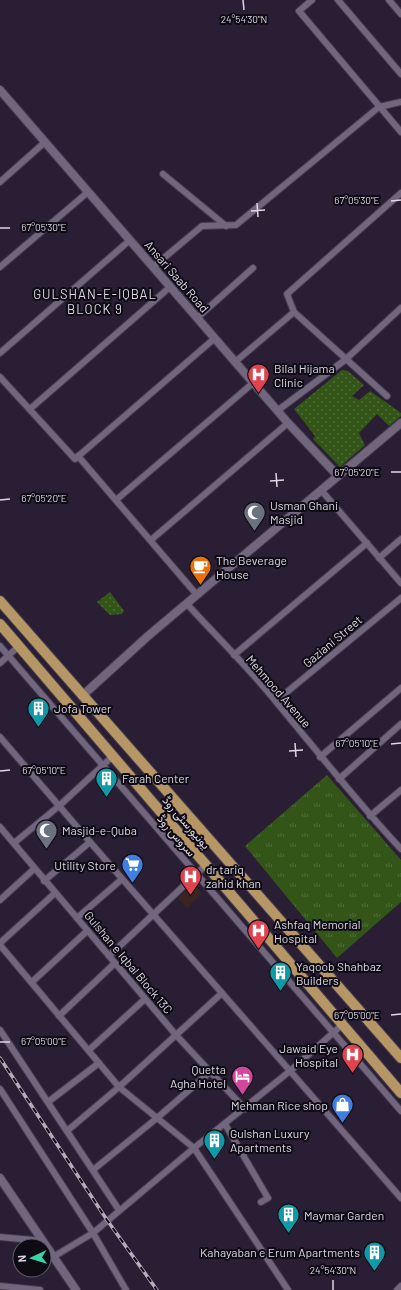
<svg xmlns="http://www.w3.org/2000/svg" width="401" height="1290" font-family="Barlow,Vazirmatn,sans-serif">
<defs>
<pattern id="grass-dots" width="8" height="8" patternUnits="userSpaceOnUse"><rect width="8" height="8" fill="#335618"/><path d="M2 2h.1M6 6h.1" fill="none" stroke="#506e39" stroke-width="1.8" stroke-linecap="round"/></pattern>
<pattern id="park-tufts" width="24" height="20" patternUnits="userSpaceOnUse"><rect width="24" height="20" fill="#335618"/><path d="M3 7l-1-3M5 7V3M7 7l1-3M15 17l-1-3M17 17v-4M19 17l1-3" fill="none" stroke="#506e39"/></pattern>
</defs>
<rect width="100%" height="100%" fill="#291e33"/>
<!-- medical -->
<polygon fill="#392621" points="194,884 202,894 187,908 178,898"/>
<!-- grass -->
<g fill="url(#grass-dots)">
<polygon points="342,370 348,371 364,385 352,396 359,400 370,391 401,413 401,416 389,426 377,414 359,433 365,445 340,467 313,439 315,436 294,409"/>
<polygon points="110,592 124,611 122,614 110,615 97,602"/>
</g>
<!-- park -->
<polygon fill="url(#park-tufts)" points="327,775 401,860 401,902 337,958 245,846"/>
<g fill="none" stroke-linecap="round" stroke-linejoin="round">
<defs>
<g id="minor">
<polyline points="312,0 299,11 401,132"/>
<polyline points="338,0 401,74"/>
<polyline points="389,0 401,14"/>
<polyline points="163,174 226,226"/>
<polyline points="0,182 45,142"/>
<polyline points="0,267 88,192"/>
<polyline points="153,267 202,226 236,225 379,107 401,102"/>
<polyline points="294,312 387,396"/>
<polyline points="197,318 253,268"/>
<polyline points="0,353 130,240"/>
<polyline points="235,362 294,312 287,294 401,193"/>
<polyline points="0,377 75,459 215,338"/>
<polyline points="30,409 170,287"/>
<polyline points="277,411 345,360 401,308"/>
<polyline points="78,456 197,595"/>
<polyline points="321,490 401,583"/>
<polyline points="116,500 253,383"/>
<polyline points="151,540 288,423"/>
<polyline points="379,558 401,539"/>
<path d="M187,604C217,637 249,668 277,703C318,752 357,802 401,849"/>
<polyline points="0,646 401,1111"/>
<polyline points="234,655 367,543"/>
<polyline points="0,663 19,646"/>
<polyline points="276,701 401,598"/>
<polyline points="0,737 90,842 401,1198"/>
<polyline points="320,757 401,688"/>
<polyline points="339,779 401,724"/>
<polyline points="370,816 401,790"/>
<polyline points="0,827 176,1035 245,1109"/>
<polyline points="14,843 59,806 113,756"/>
<polyline points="44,881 90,842"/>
<polyline points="0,900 34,869"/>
<polyline points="77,918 122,879"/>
<polyline points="0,943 55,893"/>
<polyline points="0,945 119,1087 194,1148 288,1290"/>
<polyline points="109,956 206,865"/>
<polyline points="32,982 87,931"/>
<polyline points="59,1016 115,963"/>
<polyline points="0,1030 119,1210"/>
<polyline points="89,1050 145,999"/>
<polyline points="0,1089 93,1233 126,1290"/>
<polyline points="48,1102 99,1063"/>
<polyline points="225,1124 268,1198 261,1202"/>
<polyline points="67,1131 119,1087 222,993"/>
<polyline points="93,1170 157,1118 210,1072"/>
<polyline points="0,1237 43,1241"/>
<polyline points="53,1257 93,1233 194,1148 290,1071 343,1024"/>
<polyline points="0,1286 40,1290"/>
<polyline points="397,1290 401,1286"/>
</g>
<g id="tertiary">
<polyline points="0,90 288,423 338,476"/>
<polyline points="82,696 148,636 401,423"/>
<polyline points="0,1178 76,1290"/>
</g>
<g id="primary">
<polyline points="0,601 401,1058"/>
<polyline points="0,624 401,1093"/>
</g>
</defs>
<!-- minor casing -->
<use href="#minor" stroke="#433a4b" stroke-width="8"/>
<!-- tertiary casing -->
<use href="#tertiary" stroke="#433a4b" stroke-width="10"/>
<!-- primary casing -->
<use href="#primary" stroke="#433a4b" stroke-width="12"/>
<!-- minor -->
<use href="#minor" stroke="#72657e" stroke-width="6"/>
<!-- tertiary -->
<use href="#tertiary" stroke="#72657e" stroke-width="8"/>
<!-- primary -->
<use href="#primary" stroke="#b69665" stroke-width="10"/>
<defs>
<polyline id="rail" points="0,1058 107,1220 157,1290"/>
</defs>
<!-- rail casing -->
<use href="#rail" stroke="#b5adbd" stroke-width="3.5"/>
<!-- rail -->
<use href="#rail" stroke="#0f0b14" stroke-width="2" stroke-dasharray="6" stroke-linecap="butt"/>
</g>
<!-- ticks -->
<path fill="none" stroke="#ded7e5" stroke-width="1.5" d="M243,0L244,10M391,201L401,200M257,203L258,217M251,211L265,210M0,228H10M391,472H401M276,473L277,487M270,481L284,480M0,500L10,499M295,743L296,757M391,744L401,743M289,751L303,750M0,771L10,770M391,1015L401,1014M0,1042H10M333,1280V1290"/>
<!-- icons -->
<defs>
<symbol id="hospital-pin" viewBox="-11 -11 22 30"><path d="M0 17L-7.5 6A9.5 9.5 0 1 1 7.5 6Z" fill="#e0444e" stroke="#0f0b14"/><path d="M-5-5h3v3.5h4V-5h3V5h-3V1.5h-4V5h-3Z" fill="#fff"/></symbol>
<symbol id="mosque-pin" viewBox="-11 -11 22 30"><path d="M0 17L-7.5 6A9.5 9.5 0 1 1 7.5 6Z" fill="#6b7280" stroke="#0f0b14"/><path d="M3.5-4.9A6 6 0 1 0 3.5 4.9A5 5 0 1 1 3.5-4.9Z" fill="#fff"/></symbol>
<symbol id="cafe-pin" viewBox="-11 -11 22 30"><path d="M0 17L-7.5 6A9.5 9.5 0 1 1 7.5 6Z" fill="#e8710a" stroke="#0f0b14"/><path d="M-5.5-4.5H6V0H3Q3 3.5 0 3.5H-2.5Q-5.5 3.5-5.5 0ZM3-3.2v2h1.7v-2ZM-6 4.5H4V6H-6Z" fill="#fff"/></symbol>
<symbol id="building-pin" viewBox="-11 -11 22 30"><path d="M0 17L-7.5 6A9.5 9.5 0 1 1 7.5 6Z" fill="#0f9aa8" stroke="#0f0b14"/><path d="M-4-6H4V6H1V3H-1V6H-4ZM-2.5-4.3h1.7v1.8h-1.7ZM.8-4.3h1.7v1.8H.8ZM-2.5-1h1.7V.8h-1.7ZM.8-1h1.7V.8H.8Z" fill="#fff"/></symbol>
<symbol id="supermarket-pin" viewBox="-11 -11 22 30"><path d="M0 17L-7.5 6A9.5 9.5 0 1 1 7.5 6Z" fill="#3f7fe0" stroke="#0f0b14"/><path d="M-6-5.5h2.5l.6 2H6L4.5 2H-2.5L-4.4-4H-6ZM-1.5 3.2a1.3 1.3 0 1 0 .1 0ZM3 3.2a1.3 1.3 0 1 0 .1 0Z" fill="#fff"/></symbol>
<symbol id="hotel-pin" viewBox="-11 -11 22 30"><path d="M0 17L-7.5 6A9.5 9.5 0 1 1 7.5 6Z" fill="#d1479c" stroke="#0f0b14"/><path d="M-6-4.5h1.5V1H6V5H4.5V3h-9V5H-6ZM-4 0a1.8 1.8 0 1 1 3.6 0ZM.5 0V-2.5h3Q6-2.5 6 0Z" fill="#fff"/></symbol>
<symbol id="shop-pin" viewBox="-11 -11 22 30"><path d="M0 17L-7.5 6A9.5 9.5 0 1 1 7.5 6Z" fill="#3f7fe0" stroke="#0f0b14"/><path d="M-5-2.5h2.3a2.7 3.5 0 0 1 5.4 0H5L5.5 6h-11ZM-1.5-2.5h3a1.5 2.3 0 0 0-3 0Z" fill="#fff"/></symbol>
</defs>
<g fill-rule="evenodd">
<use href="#hospital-pin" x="246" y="362" width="25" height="34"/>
<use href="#mosque-pin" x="242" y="500" width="25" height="34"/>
<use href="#cafe-pin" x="188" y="554" width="25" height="34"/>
<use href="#building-pin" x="26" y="696" width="25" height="34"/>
<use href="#building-pin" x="94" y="766" width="25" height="34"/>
<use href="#mosque-pin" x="34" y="818" width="25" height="34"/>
<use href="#supermarket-pin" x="120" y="852" width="25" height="34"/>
<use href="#hospital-pin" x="178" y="864" width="25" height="34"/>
<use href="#hospital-pin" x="246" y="918" width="25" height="34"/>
<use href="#building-pin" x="268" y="960" width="25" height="34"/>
<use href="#hospital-pin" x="340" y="1042" width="25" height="34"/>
<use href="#hotel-pin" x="230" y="1064" width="25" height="34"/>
<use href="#shop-pin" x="330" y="1092" width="25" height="34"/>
<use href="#building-pin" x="202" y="1128" width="25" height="34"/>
<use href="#building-pin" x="276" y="1202" width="25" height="34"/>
<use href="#building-pin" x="362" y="1240" width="25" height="34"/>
</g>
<g text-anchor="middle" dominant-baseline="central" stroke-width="4" stroke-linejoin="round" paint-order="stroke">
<!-- street labels -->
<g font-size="12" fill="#ded7e5" stroke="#0f0b14">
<text transform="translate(177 276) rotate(49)">Ansari Saab Road</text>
<text transform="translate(332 641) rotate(-40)">Gaziani Street</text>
<text transform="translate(279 691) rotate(49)">Mehmood Avenue</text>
<text transform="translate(187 822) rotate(49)">یونیورسٹی روڈ</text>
<text transform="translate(177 835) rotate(49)">سروس روڈ</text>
<text transform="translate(129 962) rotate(50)">Gulshan e Iqbal Block 13C</text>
</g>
<!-- poi labels -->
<g font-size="12" fill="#ded7e5" stroke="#0f0b14" text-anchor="start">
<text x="274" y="368">Bilal Hijama<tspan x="274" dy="14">Clinic</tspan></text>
<text x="270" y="505">Usman Ghani<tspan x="270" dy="14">Masjid</tspan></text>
<text x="216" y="560">The Beverage<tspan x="216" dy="14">House</tspan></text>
<text x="54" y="708">Jofa Tower</text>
<text x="122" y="778">Farah Center</text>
<text x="62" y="830">Masjid-e-Quba</text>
<text x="116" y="865" text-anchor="end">Utility Store</text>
<text x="206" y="869">dr tariq<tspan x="206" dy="14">zahid khan</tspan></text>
<text x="274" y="924">Ashfaq Memorial<tspan x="274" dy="14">Hospital</tspan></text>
<text x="296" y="966">Yaqoob Shahbaz<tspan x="296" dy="14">Builders</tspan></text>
<text x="338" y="1048" text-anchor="end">Jawaid Eye<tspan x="338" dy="14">Hospital</tspan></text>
<text x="226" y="1069" text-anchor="end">Quetta<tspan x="226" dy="14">Agha Hotel</tspan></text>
<text x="328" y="1105" text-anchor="end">Mehman Rice shop</text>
<text x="230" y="1133">Gulshan Luxury<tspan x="230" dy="14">Apartments</tspan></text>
<text x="304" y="1215">Maymar Garden</text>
<text x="360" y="1252" text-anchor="end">Kahayaban e Erum Apartments</text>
</g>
<!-- neighbourhood labels -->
<g font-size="13" letter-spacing="1" fill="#ded7e5" stroke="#0f0b14">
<text x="95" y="294">GULSHAN-E-IQBAL<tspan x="95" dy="15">BLOCK 9</tspan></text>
</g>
</g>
<g font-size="10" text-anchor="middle" fill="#ded7e5" stroke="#0f0b14" stroke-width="4" stroke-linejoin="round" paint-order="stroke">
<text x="244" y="23">24°54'30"N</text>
<text x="357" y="204">67°05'30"E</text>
<text x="44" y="231">67°05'30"E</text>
<text x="357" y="476">67°05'20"E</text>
<text x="44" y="502">67°05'20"E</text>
<text x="357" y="747">67°05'10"E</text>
<text x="44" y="774">67°05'10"E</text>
<text x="357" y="1019">67°05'00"E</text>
<text x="44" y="1045">67°05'00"E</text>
<text x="333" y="1274">24°54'30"N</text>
</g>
<!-- north arrow -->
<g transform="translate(32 1258) rotate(266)"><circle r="19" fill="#0f0b14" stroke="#625d68"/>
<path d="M0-3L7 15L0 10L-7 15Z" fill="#38d4a6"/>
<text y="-6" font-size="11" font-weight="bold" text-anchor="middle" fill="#ded7e5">N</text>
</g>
</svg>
